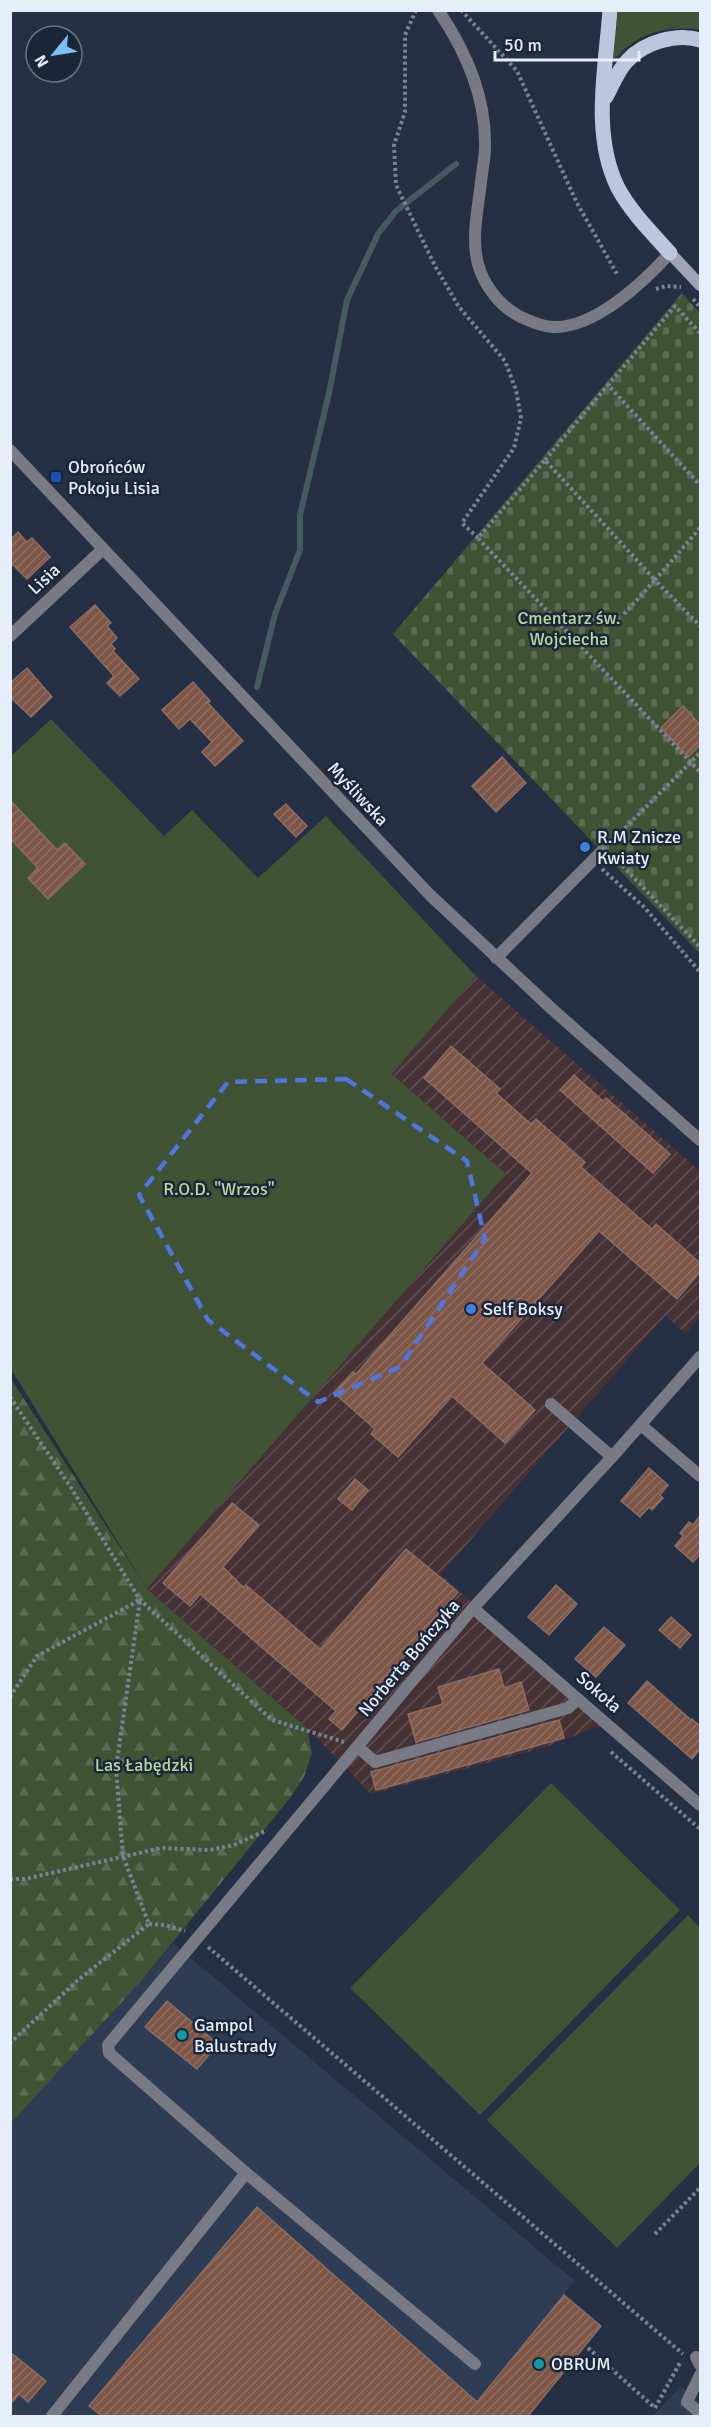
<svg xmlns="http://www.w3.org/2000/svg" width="711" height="2427" font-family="Signika,sans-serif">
<defs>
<pattern id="industrial-furrows" width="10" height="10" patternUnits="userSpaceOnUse" patternTransform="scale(1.5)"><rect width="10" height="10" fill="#463135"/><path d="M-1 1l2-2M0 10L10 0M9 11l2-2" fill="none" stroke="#614f53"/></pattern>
<pattern id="forest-firs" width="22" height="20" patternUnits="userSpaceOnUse" patternTransform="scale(1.5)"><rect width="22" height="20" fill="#405335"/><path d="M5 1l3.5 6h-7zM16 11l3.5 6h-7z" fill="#5c6c53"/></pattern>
<pattern id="cemetery-stones" width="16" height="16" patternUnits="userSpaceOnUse" patternTransform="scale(1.5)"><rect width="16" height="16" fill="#405335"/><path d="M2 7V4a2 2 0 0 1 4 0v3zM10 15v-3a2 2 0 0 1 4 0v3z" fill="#5c6c53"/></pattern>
<pattern id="building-hatch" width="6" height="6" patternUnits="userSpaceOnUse" patternTransform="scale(1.5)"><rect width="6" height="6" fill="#7d5647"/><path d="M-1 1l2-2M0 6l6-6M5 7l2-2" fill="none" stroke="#8f6f62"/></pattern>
</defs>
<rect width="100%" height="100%" fill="#253044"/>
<!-- built -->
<g fill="#2e3c54">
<polygon points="173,1943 575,2281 564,2295 601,2326 528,2416 11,2416 10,2123 142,1980"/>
<polygon points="681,2386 700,2402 700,2416 653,2416"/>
</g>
<!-- industrial -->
<polygon fill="url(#industrial-furrows)" points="476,976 700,1171 700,1317 686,1334 665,1316 441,1574 604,1724 546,1747 371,1794 307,1728 147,1589 506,1174 392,1074"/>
<!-- green -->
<g fill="#405335">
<path d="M618,11H700V30C675,26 648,30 627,47C621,51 619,57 613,59Z"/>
<polygon points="51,719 164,836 192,810 258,878 326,816 476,976 392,1074 506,1174 147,1589 11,1369 11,756"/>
<polygon points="551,1783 680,1910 480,2115 350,1988"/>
<polygon points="688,1915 700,1928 700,2163 617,2248 487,2120"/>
</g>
<!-- forest -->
<polygon fill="url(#forest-firs)" points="11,1379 147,1589 307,1728 312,1753 304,1777 290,1798 142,1980 11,2123"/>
<!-- cemetery -->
<polygon fill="url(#cemetery-stones)" points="682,293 700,313 700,954 393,634"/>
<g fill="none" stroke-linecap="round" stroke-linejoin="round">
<!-- stream -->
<polyline stroke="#465a62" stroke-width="6" points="257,687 275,614 300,550 300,515 329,393 347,300 378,234 396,211 456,164"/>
</g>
<!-- building -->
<g fill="url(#building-hatch)" stroke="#896e64" stroke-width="1.5">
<polygon points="18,532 27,542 32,538 50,557 27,579 10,562 10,540"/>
<polygon points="95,605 111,623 107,626 117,638 111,644 115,649 113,651 139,679 120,696 107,683 114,676 70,627"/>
<polygon points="27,668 52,697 31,717 10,697 10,683"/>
<polygon points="193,682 210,701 208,703 243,741 215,766 202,752 212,742 190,719 179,729 162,710"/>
<polygon points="683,706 700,725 700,745 688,757 661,728"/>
<polygon points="502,757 526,783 496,812 472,786"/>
<polygon points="10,800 57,850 65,843 85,864 48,899 28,878 38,868 10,838"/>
<polygon points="286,804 307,826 296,837 274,814"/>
<polygon points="451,1046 500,1089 496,1093 531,1124 536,1119 585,1162 581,1167 652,1229 656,1224 700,1263 700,1272 677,1299 599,1231 482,1363 535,1410 518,1429 505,1443 452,1396 398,1457 371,1434 375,1429 334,1393 353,1372 356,1374 532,1173 424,1078"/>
<polygon points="574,1075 603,1101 606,1098 670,1154 653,1173 560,1090"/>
<polygon points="649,1468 668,1485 660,1495 663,1498 652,1510 649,1507 640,1517 621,1501"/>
<polygon points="355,1479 368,1490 352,1510 338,1499"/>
<polygon points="232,1503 259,1525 223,1567 244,1588 246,1585 320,1649 406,1549 458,1592 342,1730 329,1719 336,1711 200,1594 190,1606 163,1583"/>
<polygon points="700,1516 700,1554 693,1562 675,1546 683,1536 680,1533 689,1522 693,1525"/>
<polygon points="556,1585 577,1604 549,1635 528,1617"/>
<polygon points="671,1617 691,1635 680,1648 659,1630"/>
<polygon points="604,1627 625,1645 596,1677 575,1659"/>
<polygon points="499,1669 504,1688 521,1682 529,1710 416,1742 408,1714 443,1704 438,1687"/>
<polygon points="647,1681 691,1720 692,1719 700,1726 700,1749 692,1759 628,1703"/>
<polygon points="559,1720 564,1738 376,1790 371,1772"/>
<polygon points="167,2001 218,2044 197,2069 145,2027"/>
<polygon points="257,2207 477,2402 564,2295 601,2326 528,2416 102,2416 89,2406"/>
<polygon points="10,2352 46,2381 28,2402 19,2394 10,2405"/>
</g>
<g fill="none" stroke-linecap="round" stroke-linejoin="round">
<!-- path -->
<g stroke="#7a8394" stroke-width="4" stroke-dasharray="3 3" stroke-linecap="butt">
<polyline points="416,10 405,35 405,112 394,145 396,185 435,266 459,307 505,361 516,390 521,418 514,448 462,523 478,538"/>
<polyline points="461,10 517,71 576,201 618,276"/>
<polyline points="656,289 666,286 681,287"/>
<polyline points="693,299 700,307"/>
<polyline points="700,333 675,306 608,385 700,485"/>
<polyline points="545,460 608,385"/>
<polyline points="700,528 655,580 700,626"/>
<polyline points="624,614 655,580 545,460 478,538 700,772"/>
<polyline points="612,841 700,753"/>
<polyline points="614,857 700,947"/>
<polyline points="602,869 645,908 700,972"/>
<polyline points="10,1397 70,1486 140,1600 272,1720 344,1742"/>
<polyline points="10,1697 37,1656 140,1600 116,1768 123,1856 149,1924 78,1980 10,2043"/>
<polyline points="611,1752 700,1829"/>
<polyline points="10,1879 25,1879 161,1848 210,1850 234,1845 267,1830"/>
<polyline points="149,1924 165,1925 185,1931"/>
<polyline points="208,1947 683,2354"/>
<polyline points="655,2234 700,2188"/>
<polyline points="588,2348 655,2408 681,2361"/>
</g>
<!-- service -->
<g stroke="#787a86" stroke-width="12">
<polyline points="496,958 602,851"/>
<polyline points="551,1404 612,1457"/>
<polyline points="358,1747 375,1762 568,1708 578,1699"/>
<polyline points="154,1990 108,2045 109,2053 246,2173 475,2364"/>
<polyline points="52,2416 246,2173"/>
</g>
<!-- minor -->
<g stroke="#787a86" stroke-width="12">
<polyline points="10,636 103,549"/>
<polyline points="641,1425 700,1476"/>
<polyline points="473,1608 700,1805"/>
<polyline points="154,1990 473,1608 612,1457 700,1357"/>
<polyline points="696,2357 700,2365"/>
<polyline points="700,2375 687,2402 700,2413"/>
</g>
<!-- tertiary -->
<g stroke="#787a86" stroke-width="12">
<path d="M438,10C466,51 486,96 485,146C485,158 482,171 481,182C478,209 471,238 478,264C484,286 500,306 519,316C529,321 542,327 554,327C595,328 644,282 670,253"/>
<polyline points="10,450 430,895 552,1009 700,1140"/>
</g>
<!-- secondary -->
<polyline stroke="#a0a4b6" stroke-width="12" points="670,253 700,285"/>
<!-- primary -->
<g stroke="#bfc5dc" stroke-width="15">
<path d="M610,10C606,67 591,134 618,188C631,212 651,232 670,253"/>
<path d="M606,97C612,86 618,70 627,61C644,42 676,33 700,40"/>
</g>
</g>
<!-- marked area -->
<path fill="none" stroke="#4f76e1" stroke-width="4.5" stroke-dasharray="12 8" stroke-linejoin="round" d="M346,1079L467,1161L485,1239L400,1367L318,1402L208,1320L139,1195L228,1082Z"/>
<!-- markers -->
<rect fill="#1a4fb4" stroke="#1c2639" stroke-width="2" x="50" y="471" width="12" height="12" rx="3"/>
<g fill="#3f7fe0" stroke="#1c2639" stroke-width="2">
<circle cx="585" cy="847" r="6"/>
<circle cx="471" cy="1309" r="6"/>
</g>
<g fill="#0f9aa8" stroke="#1c2639" stroke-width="2">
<circle cx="182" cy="2035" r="6"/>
<circle cx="539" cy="2364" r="6"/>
</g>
<g text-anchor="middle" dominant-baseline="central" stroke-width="5" stroke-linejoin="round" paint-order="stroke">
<!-- poi labels -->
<g font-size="18" fill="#e6eefb" stroke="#1c2639" text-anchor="start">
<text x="68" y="467">Obrońców<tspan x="68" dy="21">Pokoju Lisia</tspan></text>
<text x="597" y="837">R.M Znicze<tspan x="597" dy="21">Kwiaty</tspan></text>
<text x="483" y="1309">Self Boksy</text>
<text x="194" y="2025">Gampol<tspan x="194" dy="21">Balustrady</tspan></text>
<text x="551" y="2364">OBRUM</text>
</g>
<!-- street labels -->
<g font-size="18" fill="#e6eefb" stroke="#1c2639">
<text transform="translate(44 579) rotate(-43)">Lisia</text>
<text transform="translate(358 794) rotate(47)">Myśliwska</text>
<text transform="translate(409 1658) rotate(-50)">Norberta Bończyka</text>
<text transform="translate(599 1692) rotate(41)">Sokoła</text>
</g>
<!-- park labels -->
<g font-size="18" fill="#b5daa0" stroke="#1c2639">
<text x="569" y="618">Cmentarz św.<tspan x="569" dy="21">Wojciecha</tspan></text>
<text x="219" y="1189">R.O.D. "Wrzos"</text>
<text x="144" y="1765">Las Łabędzki</text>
</g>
</g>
<!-- border -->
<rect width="711" height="2427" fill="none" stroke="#e6eefb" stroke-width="24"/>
<!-- north arrow -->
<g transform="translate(54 54) rotate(240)"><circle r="28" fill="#1c2639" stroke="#6d7687" stroke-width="1.5"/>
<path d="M0-4.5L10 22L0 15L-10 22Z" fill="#7bbef8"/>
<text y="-9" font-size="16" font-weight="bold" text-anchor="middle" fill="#e6eefb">N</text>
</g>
<!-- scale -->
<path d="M495 51v9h144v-9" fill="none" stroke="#e6eefb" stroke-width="3"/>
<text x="504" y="51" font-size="18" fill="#e6eefb" stroke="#1c2639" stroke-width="4.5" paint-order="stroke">50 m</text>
</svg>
